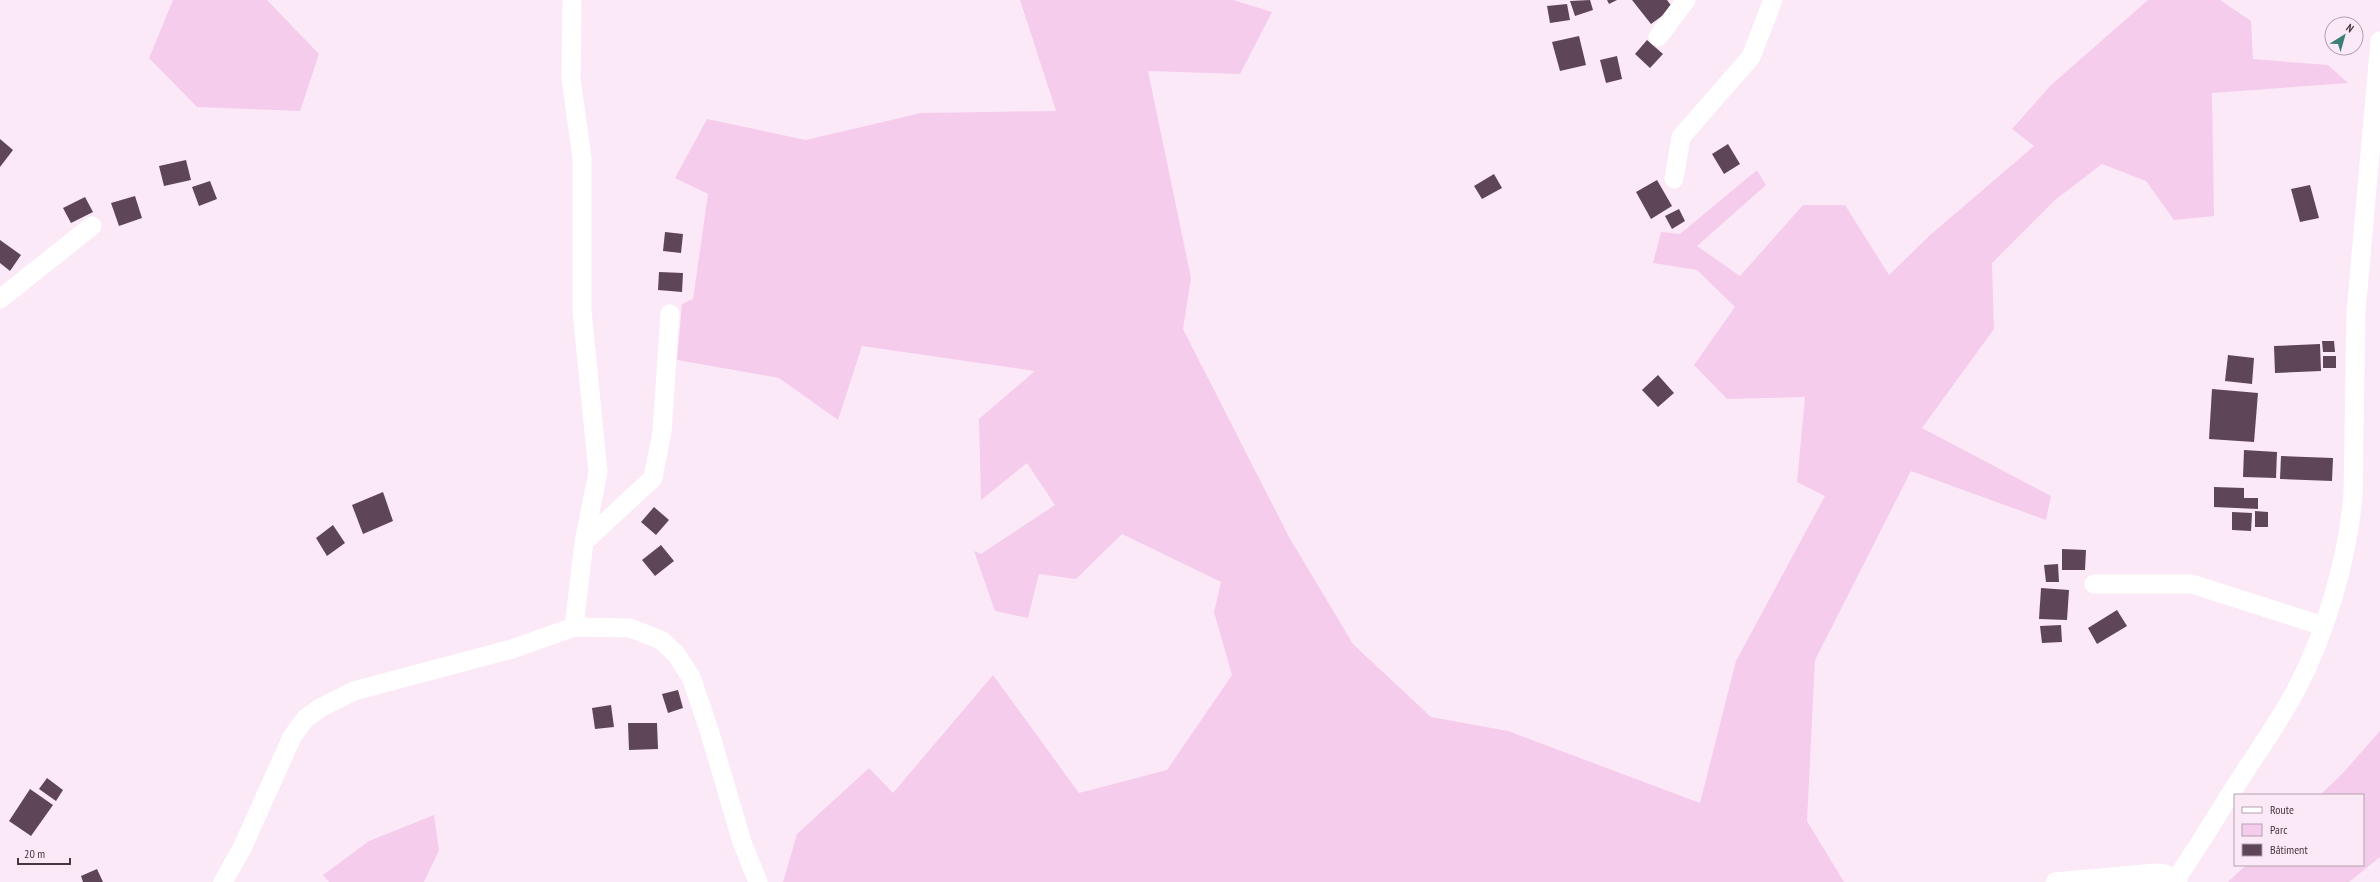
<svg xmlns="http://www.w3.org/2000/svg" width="2380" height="882" font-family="'PT Sans Narrow',sans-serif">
<rect width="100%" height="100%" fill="#fce9f8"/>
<!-- green -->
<g fill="#f6ccec">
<polygon points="173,0 267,0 319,54 300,111 197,107 149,58"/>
<polygon points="1020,0 1233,0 1272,12 1240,74 1148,71 1191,278 1183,329 1289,537 1353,644 1431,717 1508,731 1700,803 1736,661 1825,496 1797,482 1805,397 1727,399 1694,365 1735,307 1697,270 1653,263 1661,232 1680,234 1757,170 1766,185 1697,246 1740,276 1803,205 1845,205 1889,275 1929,236 2034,146 2012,129 2051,85 2148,0 2220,0 2251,21 2253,59 2328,65 2348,83 2212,93 2214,216 2174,220 2146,181 2102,164 2055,200 1992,263 1994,329 1922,428 2051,496 2046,520 1911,471 1815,660 1807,821 1844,882 783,882 797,834 869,768 893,793 993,675 1079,793 1167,770 1232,675 1214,612 1221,582 1122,534 1076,579 1039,574 1028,618 995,611 974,551 981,554 1055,505 1027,463 981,500 979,419 1035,371 862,346 838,420 779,378 677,360 682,304 693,299 708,194 675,178 707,119 806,140 921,113 1056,111"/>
<polygon points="2380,731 2380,857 2349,882 2228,882 2246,865 2363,865 2363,795 2320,795 2342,774"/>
<polygon points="434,815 439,850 424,882 329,882 323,875 369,841"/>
</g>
<!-- building -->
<g fill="#5e4558">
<polygon points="1590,0 1593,10 1575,16 1570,1"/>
<polygon points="1607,0 1617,0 1609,4"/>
<polygon points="1632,0 1667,0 1673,8 1651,24"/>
<polygon points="1567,4 1570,20 1550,23 1547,6"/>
<polygon points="1579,36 1586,65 1560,71 1552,42"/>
<polygon points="1647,40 1663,54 1650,68 1635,54"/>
<polygon points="1617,56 1622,79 1606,83 1600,60"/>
<polygon points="0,139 13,150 0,167"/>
<polygon points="1728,144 1740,164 1724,174 1712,154"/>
<polygon points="186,160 191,180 164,186 159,166"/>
<polygon points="1494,174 1502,188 1482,199 1474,186"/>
<polygon points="1657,180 1672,206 1651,219 1636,192"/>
<polygon points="210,181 217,199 199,206 192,187"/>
<polygon points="2310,185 2319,218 2300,222 2291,189"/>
<polygon points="135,196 142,218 119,226 111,203"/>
<polygon points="85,197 93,212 71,223 63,208"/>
<polygon points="1679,209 1685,221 1672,229 1665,216"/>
<polygon points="665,232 683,234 681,253 663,251"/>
<polygon points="0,240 21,255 10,271 0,263"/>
<polygon points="659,272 683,273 682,292 658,290"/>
<polygon points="2322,341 2334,341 2335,352 2323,352"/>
<polygon points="2320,344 2321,371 2275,373 2274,346"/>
<polygon points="2228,355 2254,358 2252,384 2225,381"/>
<rect x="2323" y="356" width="13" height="12"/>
<polygon points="1658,375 1674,393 1658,407 1642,390"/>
<polygon points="2212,389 2258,393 2254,442 2209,439"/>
<polygon points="2244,450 2277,452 2276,478 2243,477"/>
<polygon points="2281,456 2333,458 2332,481 2280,479"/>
<polygon points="2214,487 2244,488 2244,498 2258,498 2258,509 2214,507"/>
<polygon points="383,492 393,521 363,534 352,505"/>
<polygon points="654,507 669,520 656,535 641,522"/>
<polygon points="2255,511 2268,512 2268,527 2255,527"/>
<polygon points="2232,512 2252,513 2251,531 2232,530"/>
<polygon points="333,525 345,543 327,556 316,538"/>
<polygon points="661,545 674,561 655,576 642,560"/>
<polygon points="2062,549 2086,550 2085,570 2062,570"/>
<polygon points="2058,564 2059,582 2046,582 2044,565"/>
<polygon points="2041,588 2069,590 2067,620 2039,619"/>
<polygon points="2117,610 2127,626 2097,644 2088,628"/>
<polygon points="2061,625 2062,642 2042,643 2040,626"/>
<polygon points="678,690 683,708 668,713 662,694"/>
<polygon points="611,705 614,727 595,729 592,708"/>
<polygon points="628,723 657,723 658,749 629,750"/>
<polygon points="47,778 63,790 56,801 39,789"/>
<polygon points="30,789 53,805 31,836 9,821"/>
<polygon points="97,869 103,882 83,882 81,876"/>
</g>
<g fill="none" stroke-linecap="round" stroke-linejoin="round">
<!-- minor -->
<g stroke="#fff" stroke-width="19">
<polyline points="572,0 571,78 582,158 582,311 598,472 584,542 574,627"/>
<polyline points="1658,37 1686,0"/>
<polyline points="1674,179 1681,137 1751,57 1773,0"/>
<polyline points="0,299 92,226"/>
<polyline points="584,542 653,478 662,432 670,314"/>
<polyline points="2094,584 2192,584 2323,626"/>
<path d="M2176,879C2197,849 2215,818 2235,787C2255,755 2278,724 2296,690C2326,633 2348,558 2353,494L2356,312L2380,41"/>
<polyline points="223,882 243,846 292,737 305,719 320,708 354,691 512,649 574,627 630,628 661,640 676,654 691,677 709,730 742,842 758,882"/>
<polyline points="2055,882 2156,873 2165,874 2178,882"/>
</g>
</g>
<!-- legend -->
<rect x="2234" y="794" width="130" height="72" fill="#fce9f8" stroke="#b2a2ae"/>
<rect x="2242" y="807" width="20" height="6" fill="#ffffff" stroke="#b2a2ae"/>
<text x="2270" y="814" font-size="12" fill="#433740">Route</text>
<rect x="2242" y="824" width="20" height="12" fill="#f6ccec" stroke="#b2a2ae"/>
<text x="2270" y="834" font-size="12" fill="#433740">Parc</text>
<rect x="2242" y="844" width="20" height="12" fill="#5e4558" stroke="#b2a2ae"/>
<text x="2270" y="854" font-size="12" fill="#433740">Bâtiment</text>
<!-- north arrow -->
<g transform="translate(2344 36) rotate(37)"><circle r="19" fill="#fce9f8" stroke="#b2a2ae"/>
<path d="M0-3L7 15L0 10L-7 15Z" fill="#3a8077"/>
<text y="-6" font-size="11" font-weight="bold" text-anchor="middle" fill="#433740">N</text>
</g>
<!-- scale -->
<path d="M18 858v6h52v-6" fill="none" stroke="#433740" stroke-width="2"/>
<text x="24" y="858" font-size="12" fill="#433740" stroke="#fce9f8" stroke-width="3" paint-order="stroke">20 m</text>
</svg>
